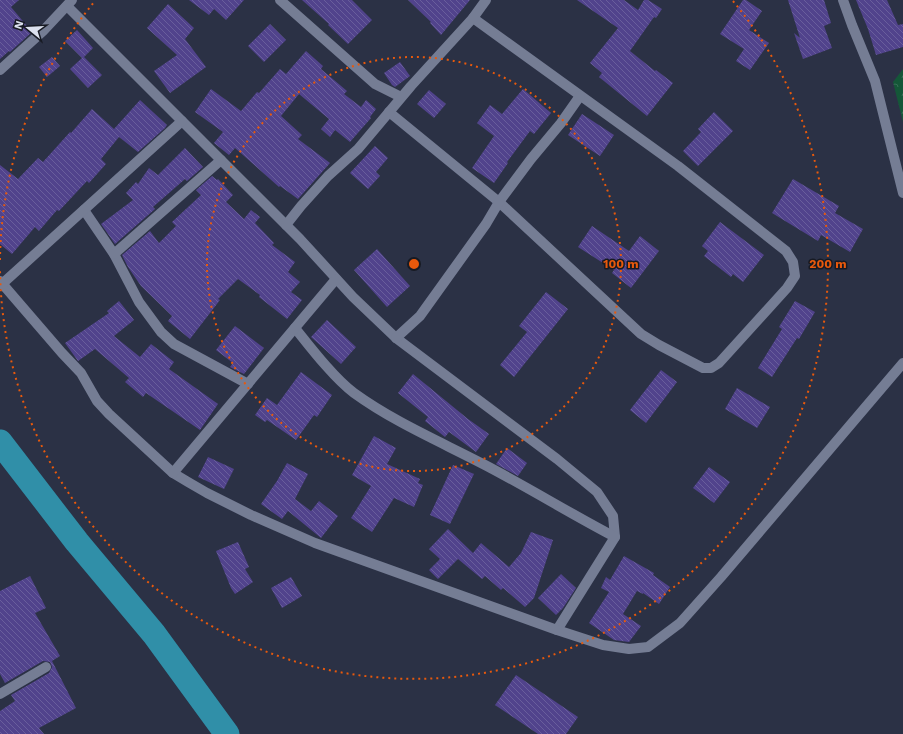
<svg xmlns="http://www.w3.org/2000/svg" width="903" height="734" font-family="'Work Sans',sans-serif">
<defs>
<pattern id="forest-crowns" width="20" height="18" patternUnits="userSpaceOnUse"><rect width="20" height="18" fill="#145738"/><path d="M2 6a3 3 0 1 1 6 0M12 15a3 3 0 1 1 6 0" fill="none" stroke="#366f55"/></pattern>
<pattern id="building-back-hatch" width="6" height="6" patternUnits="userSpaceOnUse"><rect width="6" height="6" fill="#51438c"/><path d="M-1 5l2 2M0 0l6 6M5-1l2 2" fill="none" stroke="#695e9c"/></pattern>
</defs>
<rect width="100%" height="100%" fill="#2b3145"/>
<!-- forest -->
<polygon fill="url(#forest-crowns)" points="903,69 903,122 893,82"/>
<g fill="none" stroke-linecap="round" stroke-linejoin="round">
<!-- river -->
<polyline stroke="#308fa8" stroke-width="25" points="0,442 77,542 154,634 227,734"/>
</g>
<!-- building -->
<g fill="url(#building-back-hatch)">
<polygon points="0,0 19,0 11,7 32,32 10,52 9,51 0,59"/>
<polygon points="189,0 244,0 226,20 214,9 209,15"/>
<polygon points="302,0 352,0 372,20 348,44 328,25 329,24"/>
<polygon points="408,0 470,0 441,35 430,23 431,22"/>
<polygon points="577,0 624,0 638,10 644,0 648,0 662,9 656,18 654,17 630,51 655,71 656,70 673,83 647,116 599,77 602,73 590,63 618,28"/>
<polygon points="743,0 746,0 762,11 749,30 769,43 750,70 736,61 744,49 720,34"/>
<polygon points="788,0 824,0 831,23 824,26 832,48 803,59 794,33 800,38"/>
<polygon points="856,0 887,0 898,25 903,24 903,47 876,55 868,29"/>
<polygon points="168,4 194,28 185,39 206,67 170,93 154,71 177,55 147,28"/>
<polygon points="270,24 286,40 264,62 248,46"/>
<polygon points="77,30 93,48 84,57 102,75 88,88 70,69 82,58 65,41"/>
<polygon points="306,51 323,66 321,69 347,91 344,94 361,107 366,100 376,109 370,117 371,118 350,142 335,130 330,137 321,129 329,119 299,94 281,116 302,135 298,139 330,163 298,199 280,186 279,187 235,148 229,155 214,143 223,132 195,112 211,89 241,111 257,92 259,93 280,69 286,74"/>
<polygon points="52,57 60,66 47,77 39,67"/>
<polygon points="400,62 410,76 395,87 392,85 384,73"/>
<polygon points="523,89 551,113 534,134 530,131 507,162 508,163 494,183 472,168 494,136 477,123 490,105 502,114"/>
<polygon points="429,90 446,104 434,118 417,104"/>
<polygon points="140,100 167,125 165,128 138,152 119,137 101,159 106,164 89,183 87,181 59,211 57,210 39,231 35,227 12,254 0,244 0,165 18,179 38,158 43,162 70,132 71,133 92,109 114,129"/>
<polygon points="714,112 733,131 698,166 683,151 701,132 698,129"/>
<polygon points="582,114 614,135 600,156 568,135"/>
<polygon points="375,146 388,158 376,172 380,176 368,189 350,173"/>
<polygon points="185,148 203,167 187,181 185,179 153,207 155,209 115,244 101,224 133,200 126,193 136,182 138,184 149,168 158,175"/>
<polygon points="212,176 217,180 218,179 233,195 226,202 244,219 251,210 260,217 255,223 274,243 272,245 295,262 288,272 300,282 291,292 302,300 287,319 259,297 260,295 238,279 218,299 220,300 190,339 168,321 172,316 141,286 128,267 122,255 150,231 159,243 176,226 172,222 201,195 196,190"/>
<polygon points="793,179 839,206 835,213 863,229 850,252 821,235 818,241 772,213"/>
<polygon points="720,222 764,255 743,282 733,274 731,277 704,256 708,251 702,246"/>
<polygon points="592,226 629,251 640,236 659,251 631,288 612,273 614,270 578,247"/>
<polygon points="377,249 410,286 387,307 354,270"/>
<polygon points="546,292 568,309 514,377 500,365 527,332 519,326"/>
<polygon points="119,301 134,320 114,336 140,357 151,344 174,362 169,369 218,404 200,430 146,393 143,397 125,382 129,378 95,349 78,361 65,343 109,313 107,311"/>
<polygon points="795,301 815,312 799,339 797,338 772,377 758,368 782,329 779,327"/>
<polygon points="327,320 356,347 341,364 311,337"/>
<polygon points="235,326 264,348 244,374 230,367 233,363 216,350"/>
<polygon points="661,370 677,382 646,423 630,410"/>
<polygon points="301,372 332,395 317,417 314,415 296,440 267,420 265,422 255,415 267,398 277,405"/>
<polygon points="413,374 468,419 489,434 476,452 449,432 445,437 425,421 428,417 398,393"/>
<polygon points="737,388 770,407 757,428 725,409"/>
<polygon points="374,436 396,448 387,464 420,479 418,483 423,485 414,507 394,498 372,532 351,518 371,486 352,475"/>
<polygon points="507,448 527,463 518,476 496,464"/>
<polygon points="208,457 234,469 224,489 198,477"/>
<polygon points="287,463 308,474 295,499 311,511 319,501 338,516 321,538 288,511 282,519 261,504 277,481"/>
<polygon points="453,465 474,474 450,524 430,515"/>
<polygon points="709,467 730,482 714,503 693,488"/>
<polygon points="448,529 473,553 481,543 509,567 521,553 531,532 553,540 534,598 525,607 503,588 501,590 485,576 482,579 458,559 438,579 429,570 440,559 429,549"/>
<polygon points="238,542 249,567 245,569 253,582 235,594 231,588 216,551"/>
<polygon points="624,556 654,573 653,575 670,587 659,604 643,593 643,594 637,591 623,614 641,626 629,642 614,640 589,623 609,592 601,588 606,577 610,580"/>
<polygon points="561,574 576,588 563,608 556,615 538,598"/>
<polygon points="30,576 46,608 35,613 60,656 52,661 76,708 39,728 44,734 0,734 0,711 15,701 11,695 49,673 52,667 50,662 43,661 5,683 0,674 0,591"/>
<polygon points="291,577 302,596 282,608 271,588"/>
<polygon points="516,675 578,717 566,734 538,734 495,705"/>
</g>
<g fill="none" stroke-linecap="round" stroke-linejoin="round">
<!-- minor -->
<g stroke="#757d94" stroke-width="10">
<polyline points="280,0 375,84 401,97"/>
<polyline points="843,0 852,25 875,81 903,193"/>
<polyline points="67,6 300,239 353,297 396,338 557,459 597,492 613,516 615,537 557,630"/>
<polyline points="0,70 43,31 72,0"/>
<polyline points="389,112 499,202 641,334 659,345 703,368 711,368 719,363 787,288 795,276 793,262 786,251 678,166 473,18"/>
<polyline points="84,210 114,254 139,302 161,332 174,344 248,384"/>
<polyline points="286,225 301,206 328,176 358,149 411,86 473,18 486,0"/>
<polyline points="114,254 221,160"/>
<polyline points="0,281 62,353 81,373 97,401 109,414 173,473 188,482 207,493 251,515 315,543 557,630 603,645 629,649 648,647 680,623 721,577 903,363"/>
<polyline points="2,284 182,121"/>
<path d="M295,328C311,348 334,378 354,393C394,422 441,442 485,465C529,488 571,514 615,537"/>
<polyline points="396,338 420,316 486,224 499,202 531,159 561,123 580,96"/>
<polyline points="173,473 336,279"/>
<polyline points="0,694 46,667"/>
</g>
</g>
<!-- distance rings -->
<g fill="none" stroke="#e8590c" stroke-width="2" stroke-dasharray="2 4">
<circle cx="414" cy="264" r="207"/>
<path d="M0 260A414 414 0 0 1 95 1M733 1A414 414 0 1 1 0 268"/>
</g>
<circle cx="414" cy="264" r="6" fill="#e8590c" stroke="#171a23" stroke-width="2"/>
<g font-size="12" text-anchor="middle" font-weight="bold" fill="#e8590c" stroke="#171a23" stroke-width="3" stroke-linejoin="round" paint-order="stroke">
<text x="621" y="268">100 m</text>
<text x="828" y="268">200 m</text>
</g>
<!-- north arrow -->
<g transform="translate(28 28) rotate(288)" stroke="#171a23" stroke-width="3" paint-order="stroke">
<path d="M0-3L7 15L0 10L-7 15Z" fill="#dce1ee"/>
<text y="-6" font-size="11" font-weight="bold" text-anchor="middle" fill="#dce1ee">N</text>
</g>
</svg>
